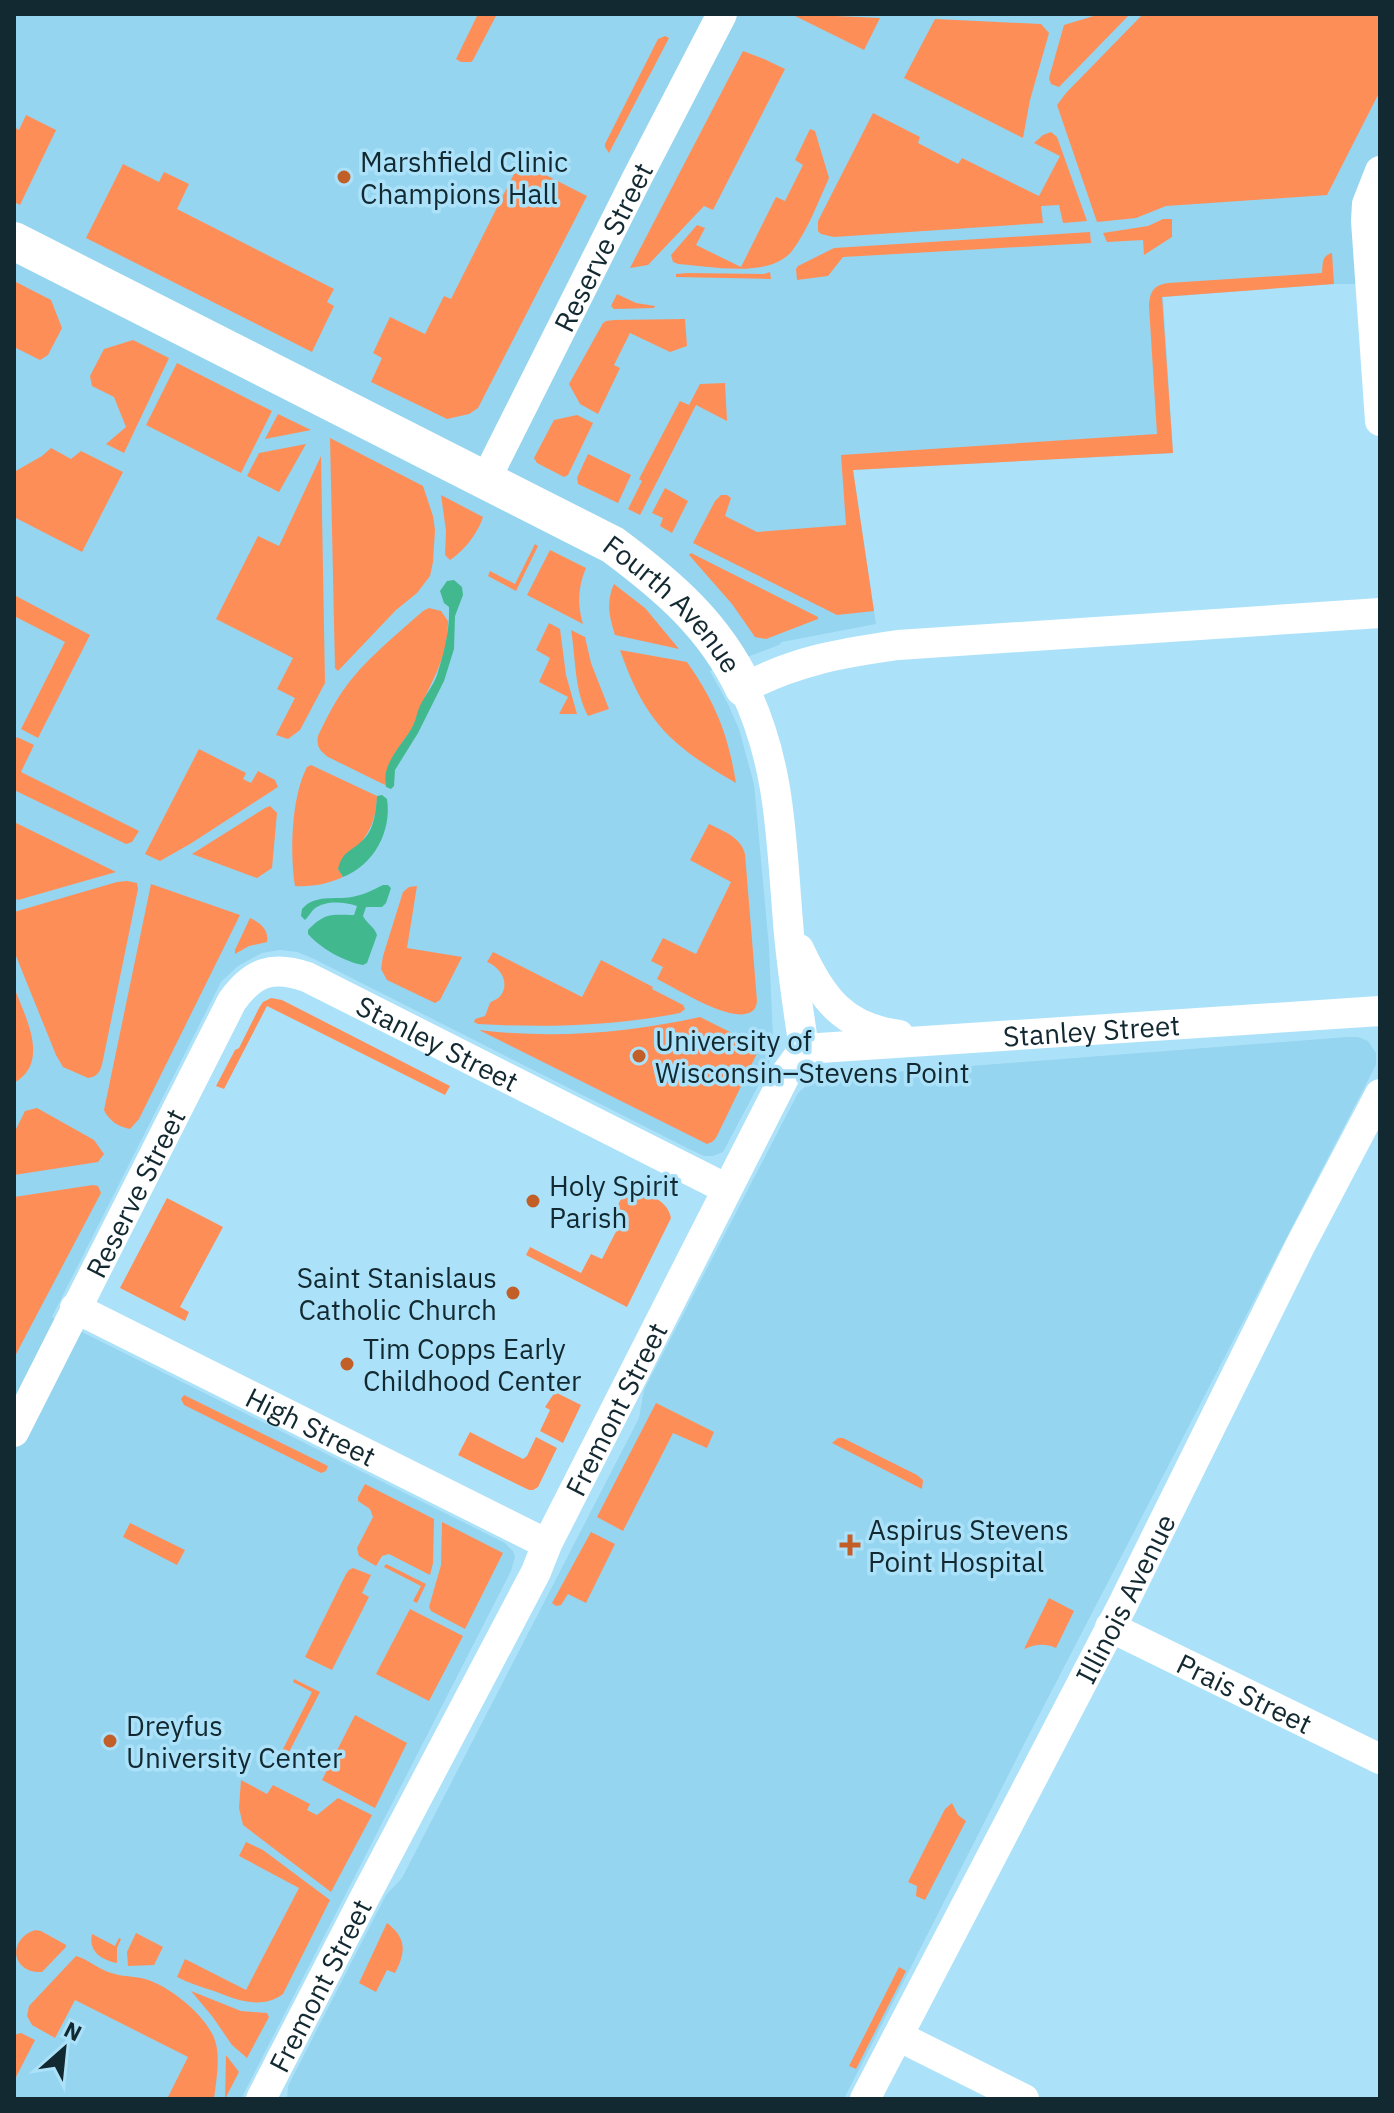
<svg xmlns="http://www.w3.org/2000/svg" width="1394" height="2113" font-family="'IBM Plex Sans',sans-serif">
<rect width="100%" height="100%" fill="#ace2f9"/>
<!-- built -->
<g fill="#96d5ef">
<polygon points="14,14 1380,14 1380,284 1334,284 1163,297 1173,453 853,470 876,624 782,642 779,645 710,671 728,704 739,729 754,784 769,947 773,1038 773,1053 764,1075 723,1152 713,1156 704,1156 689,1149 312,958 297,952 280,950 262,953 238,966 221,982 52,1317 505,1543 513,1551 515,1557 511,1571 241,2099 14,2099"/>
<polygon points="1347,1037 1358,1037 1368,1041 1376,1053 1376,1065 1020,1752 844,2099 287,2099 288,2086 386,1895 402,1878 639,1418 644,1390 798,1093 813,1080 828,1077"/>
</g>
<!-- green -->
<g fill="#fe8e58">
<polygon points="478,14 497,14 473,60 471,62 461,62 456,59"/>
<polygon points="791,14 880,18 864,50"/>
<polygon points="1100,14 1130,14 1059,87 1051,84 1049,78 1064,25"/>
<polygon points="1143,14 1380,14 1380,91 1327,195 1166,206 1136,218 1097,222 1057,105 1066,93"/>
<polygon points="935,19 1041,24 1049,33 1030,100 1023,138 904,78"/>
<polygon points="665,36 669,38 609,153 605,147 605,144 658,39"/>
<polygon points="743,51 764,59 785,69 713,210 704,206 648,265 630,268"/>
<polygon points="873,113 920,137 918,143 958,164 962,158 1039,196 1060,156 1034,143 1043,135 1051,132 1057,137 1087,221 1063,223 1059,205 1041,206 1043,223 834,237 821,234 818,231 818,221"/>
<polygon points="26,115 56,130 20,205 14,202 14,127 19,130"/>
<path d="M810,129L815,131L829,178C818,202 808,230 792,251C769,279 710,266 678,264L673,262L671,255L697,225L705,228L696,245L741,267L776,197L785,201L803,165L795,160Z"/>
<polygon points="520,162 587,196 478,408 469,414 447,419 371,382 382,358 373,353 390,317 425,334 444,296 451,299"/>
<polygon points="123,164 159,182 164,172 189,184 177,209 334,289 327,302 334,306 312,352 86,238"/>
<polygon points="1163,219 1172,219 1172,237 1144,255 1143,240 1107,242 1103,233 1148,226"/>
<polygon points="1090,232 1091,243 843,257 828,276 797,280 796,269 798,266 834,248"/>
<path d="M1332,253L1334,284L1162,297L1173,453L853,470L874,611L837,615L693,543L715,501L721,495H727L731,498L725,516L757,532L846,525L841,455L1157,434L1149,306C1150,292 1153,285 1168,283L1322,273C1323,264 1321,256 1332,253Z"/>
<polygon points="770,272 771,279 676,277 676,274 687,273 764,274"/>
<polygon points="14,281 51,300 62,328 48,355 40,360 14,347"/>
<polygon points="617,294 636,303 655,306 654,308 614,309 611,306"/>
<polygon points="685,319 687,346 670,352 630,333 614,365 620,368 598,414 580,404 569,384 603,323 606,321 614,320"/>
<polygon points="133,340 169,358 124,453 106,444 126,427 114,397 92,386 90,376 104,349"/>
<polygon points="177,363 272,411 241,473 146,425"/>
<polygon points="725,383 727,421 696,405 640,515 628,509 642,481 639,479 680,401 689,405 700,384"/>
<polygon points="278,414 311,430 265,439"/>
<polygon points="577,415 593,423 568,475 564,477 537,463 534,458 554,420"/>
<polygon points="330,438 423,486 433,516 435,530 433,562 430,576 417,593 396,610 338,671 335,668"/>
<polygon points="306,444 279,492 247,476 259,453"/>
<polygon points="51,448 71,459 81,451 123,472 82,552 14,517 14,472 42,456"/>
<polygon points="588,454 631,475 618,503 578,484 577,478"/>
<polygon points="321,456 325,683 300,730 288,739 276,735 295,698 277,689 293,658 216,619 258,536 279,546"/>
<polygon points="665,488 688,501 672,533 660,526 663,518 652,513"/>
<path d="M441,495L483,517C478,533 464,551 450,560L445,555L446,531Z"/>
<polygon points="535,544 538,546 516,591 488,576 490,571 515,584"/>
<path d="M550,550L586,568C578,586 577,605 583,624L527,595Z"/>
<polygon points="691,553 818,617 818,619 766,639 755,637 732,604 689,555"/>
<path d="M614,584L645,608L679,649L615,635C609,616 606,602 614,584Z"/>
<polygon points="14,595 90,635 38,738 21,729 65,642 14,616"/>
<path d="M429,608L441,611L448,621C448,654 435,676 421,705C417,713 416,721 412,728C399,749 386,759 385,785L328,757C320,751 316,746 318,736C325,721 333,705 342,692C364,660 395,636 423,611Z"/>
<polygon points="549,623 560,629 566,675 577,714 559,714 568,697 539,682 550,658 536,650"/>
<path d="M571,630L585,637L591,663L609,709L588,716C574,689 576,659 571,630Z"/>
<path d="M620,650L687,662C715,702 728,734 736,783C671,746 645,722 620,650Z"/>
<polygon points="17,737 34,745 21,772 139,831 132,842 126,844 14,790 14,742"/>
<polygon points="199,749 246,773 243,779 251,783 258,771 275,780 278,787 190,844 160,861 145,854"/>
<path d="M311,765L377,796C376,831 360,844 338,869L343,877C327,884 313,887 295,886C290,852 291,798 307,767Z"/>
<polygon points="270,806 277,813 272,868 257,878 192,854 265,808"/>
<polygon points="14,822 116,872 18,900 14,898"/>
<path d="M709,824C723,831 741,837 745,854L757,1001C756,1006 756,1009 751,1012C731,1024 676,988 657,979L663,967L651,961L663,938L696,954L731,882L690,860Z"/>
<path d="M127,881L137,883L138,889L103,1060C101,1069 99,1077 88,1078L63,1067L56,1055L14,951V912L117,882Z"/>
<path d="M151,884L240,915L139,1119L130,1129C119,1127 109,1121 104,1110Z"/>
<polygon points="417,886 407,948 462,957 440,1000 435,1003 387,980 381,969 383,956 403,892 409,887"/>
<path d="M250,918C261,923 269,930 267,942L249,946L235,954V950Z"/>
<path d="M493,952L582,997L601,960L653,987L652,989L683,1005L685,1009L680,1013C612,1026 547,1028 478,1024L474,1022L475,1019L485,1016C487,1012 488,1007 490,1003C493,1000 499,999 501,995C510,982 500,967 487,962Z"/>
<path d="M14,987C25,1017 51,1062 14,1083Z"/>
<polygon points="271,998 282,1000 450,1086 445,1095 267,1006 224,1089 216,1086 235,1050 239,1048 259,1008 263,1002"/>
<path d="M700,1017L760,1047L716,1138L712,1142L707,1144L479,1030C554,1039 627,1033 700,1017Z"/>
<polygon points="37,1108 94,1140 104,1154 98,1162 14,1175 14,1133 25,1111"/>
<polygon points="93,1185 98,1186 101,1193 14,1358 14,1197"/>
<path d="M628,1185C644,1193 668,1199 671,1218L627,1307L526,1255L530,1247L581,1273L591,1254L602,1259L625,1214L616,1209Z"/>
<polygon points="167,1198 223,1227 180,1307 189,1312 185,1321 120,1288"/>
<polygon points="555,1392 581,1405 563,1443 540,1431 550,1410 545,1407"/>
<polygon points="184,1395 328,1466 326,1471 321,1473 184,1405 181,1399"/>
<polygon points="656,1403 714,1432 707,1448 673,1433 623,1531 597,1517"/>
<polygon points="470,1432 523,1459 527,1456 536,1437 557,1448 538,1487 533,1490 529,1490 458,1455"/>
<polygon points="838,1438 843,1438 917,1475 923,1480 922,1489 832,1443"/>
<polygon points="365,1484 434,1519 433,1563 430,1575 389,1554 382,1556 376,1566 359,1556 357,1548 373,1517 370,1509 358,1501 358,1497"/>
<polygon points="442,1522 503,1553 465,1629 431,1611 429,1607 441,1565"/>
<polygon points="130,1523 185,1550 177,1565 123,1537"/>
<polygon points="591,1532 615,1544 586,1603 568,1594 561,1605 556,1606 552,1603"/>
<polygon points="386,1564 426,1584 417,1603 413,1601 421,1586 384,1567"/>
<polygon points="353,1568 371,1575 362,1593 369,1597 332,1670 305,1657 346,1574 349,1570"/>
<path d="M1049,1598L1074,1611L1056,1648C1045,1643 1036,1644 1024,1649Z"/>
<polygon points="410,1609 463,1636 429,1701 376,1674"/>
<polygon points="294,1679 320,1692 287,1756 281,1753 312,1692 293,1682"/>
<polygon points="355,1715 407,1743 375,1808 322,1780"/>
<polygon points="241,1780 267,1794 273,1785 310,1804 307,1810 317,1815 338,1798 372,1815 331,1892 243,1825 239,1808"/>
<polygon points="952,1803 958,1815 966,1821 925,1900 916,1896 917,1886 908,1882 945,1809"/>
<path d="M246,1842L263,1850L330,1900L283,1994C261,2010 237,2000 214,1991C201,1987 189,1983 177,1977L185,1959L246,1990L299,1888L239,1856Z"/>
<path d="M387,1923C407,1938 406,1953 395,1973L387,1970L376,1992L359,1983Z"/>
<path d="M35,1930L41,1931L66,1945V1947L42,1972C12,1974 6,1940 35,1930Z"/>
<polygon points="136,1933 163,1947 154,1965 128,1966 127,1952"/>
<path d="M92,1934L115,1946L119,1938L121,1939L117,1948V1963C102,1960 88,1952 92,1934Z"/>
<path d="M76,1956C90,1960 100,1971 115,1974C125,1977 135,1976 145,1979C170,1986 210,2018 216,2044C220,2060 216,2083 214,2099H167L188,2057L75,2000L55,2038L32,2025L27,2016L29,2006Z"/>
<polygon points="899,1967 906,1971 856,2069 849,2066"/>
<polygon points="191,1991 241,2011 267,2013 269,2017 247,2058 232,2045 212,2016"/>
<polygon points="21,2033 35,2040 14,2081 14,2035"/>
<polygon points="226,2055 239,2072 225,2099"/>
</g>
<!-- water -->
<g fill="#41b88e">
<path d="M454,580L462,587L463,595L455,616L454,649L444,681L418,733L395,770L394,786L391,789L386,787C381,766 399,748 410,731C415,724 416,716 419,708C424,696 433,687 437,675C444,653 450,630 449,607L444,603L440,591L447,581Z"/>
<path d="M382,795L387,799C392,831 374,865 343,877L338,869C343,850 351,852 363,840C374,830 376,811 377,796Z"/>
<path d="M383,885H388L391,888L386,903L382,907H366L363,916C367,924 374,926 377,935L367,963L363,965C345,962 320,948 308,934V930C326,912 331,915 354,915L357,906C344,902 326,900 314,909C311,912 308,917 305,920L301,916L302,909C315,894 334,900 352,897C363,895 373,890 383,885Z"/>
</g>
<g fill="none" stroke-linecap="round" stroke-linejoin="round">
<!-- minor -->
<g stroke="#fff" stroke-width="30">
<polyline points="1380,171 1367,204 1366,221 1380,421"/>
<path id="s1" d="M486,479L636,180L722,14"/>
<path d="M799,949C821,997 843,1028 899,1035"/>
<path id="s2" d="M804,1049L1380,1011"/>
<path id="s3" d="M75,1308L547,1544"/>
<path id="s4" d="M14,1432L232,1001C253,972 272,965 307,977L727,1189"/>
<path id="s5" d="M1110,1627L1380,1759"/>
<polyline points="898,2036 1024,2099"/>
<path id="s6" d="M261,2099L367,1893L536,1572L547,1544L787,1072L804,1049C798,1007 791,964 788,922C781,839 781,765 744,688C795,661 841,653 898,645L1380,613"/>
<path id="s7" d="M865,2099L1122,1606L1300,1246L1380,1094"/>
</g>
<!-- tertiary -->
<path stroke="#fff" stroke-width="38" id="s8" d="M14,241L613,545C668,586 714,625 744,688"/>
</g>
<!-- markers -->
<g fill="#c25e28" stroke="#ace2f9" stroke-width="3">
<circle cx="344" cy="177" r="8"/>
<circle cx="639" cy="1056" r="8"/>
<circle cx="533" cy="1201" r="8"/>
<circle cx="513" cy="1293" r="8"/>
<circle cx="347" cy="1364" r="8"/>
<path d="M846 1533h8v8h8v8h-8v8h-8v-8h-8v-8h8z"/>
<circle cx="110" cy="1741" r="8"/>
</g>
<g text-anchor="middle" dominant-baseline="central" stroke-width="7" stroke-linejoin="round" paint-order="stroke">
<!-- poi labels -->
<g font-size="28" fill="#132931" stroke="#ace2f9" text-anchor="start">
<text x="360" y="161">Marshfield Clinic<tspan x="360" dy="32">Champions Hall</tspan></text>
<text x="655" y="1040">University of<tspan x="655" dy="32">Wisconsin–Stevens Point</tspan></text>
<text x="549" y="1185">Holy Spirit<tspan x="549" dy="32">Parish</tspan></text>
<text x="497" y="1277" text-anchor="end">Saint Stanislaus<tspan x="497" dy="32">Catholic Church</tspan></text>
<text x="363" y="1348">Tim Copps Early<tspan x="363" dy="32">Childhood Center</tspan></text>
<text x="868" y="1529">Aspirus Stevens<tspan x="868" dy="32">Point Hospital</tspan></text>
<text x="126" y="1725">Dreyfus<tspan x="126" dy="32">University Center</tspan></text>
</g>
<!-- street labels -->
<g font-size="28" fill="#132931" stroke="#ace2f9">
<text stroke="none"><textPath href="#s1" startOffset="260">Reserve Street</textPath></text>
<text stroke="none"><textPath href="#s8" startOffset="756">Fourth Avenue</textPath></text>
<text stroke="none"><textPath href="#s2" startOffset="288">Stanley Street</textPath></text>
<text stroke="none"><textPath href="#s4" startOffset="716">Stanley Street</textPath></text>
<text stroke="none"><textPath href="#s4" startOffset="268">Reserve Street</textPath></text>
<text stroke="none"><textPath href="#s6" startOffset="776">Fremont Street</textPath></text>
<text stroke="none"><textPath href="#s3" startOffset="264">High Street</textPath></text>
<text stroke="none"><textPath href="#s7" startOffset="564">Illinois Avenue</textPath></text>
<text stroke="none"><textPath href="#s5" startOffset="150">Prais Street</textPath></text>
<text stroke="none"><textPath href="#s6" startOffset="128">Fremont Street</textPath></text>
</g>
</g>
<!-- border -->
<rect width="1394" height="2113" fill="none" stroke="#132931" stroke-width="32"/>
<!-- north arrow -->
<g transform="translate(64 2049) rotate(27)" stroke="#ace2f9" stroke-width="6" paint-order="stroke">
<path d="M0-6L14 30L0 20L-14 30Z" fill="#132931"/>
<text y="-12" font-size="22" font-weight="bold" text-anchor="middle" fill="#132931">N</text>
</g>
</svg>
